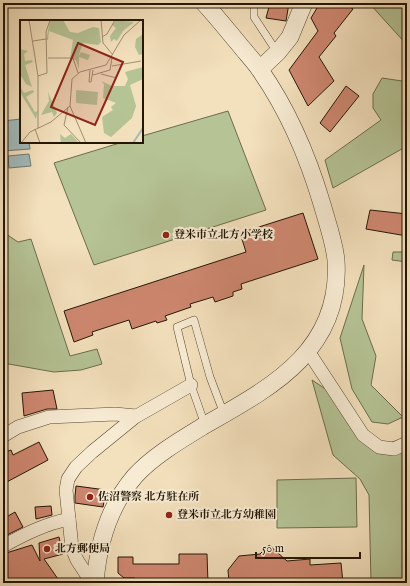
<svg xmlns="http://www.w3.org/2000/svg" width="410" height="586" font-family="'IM FELL English','Noto Serif JP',serif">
<rect width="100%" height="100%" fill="#f3e0bc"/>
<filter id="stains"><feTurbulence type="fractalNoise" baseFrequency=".005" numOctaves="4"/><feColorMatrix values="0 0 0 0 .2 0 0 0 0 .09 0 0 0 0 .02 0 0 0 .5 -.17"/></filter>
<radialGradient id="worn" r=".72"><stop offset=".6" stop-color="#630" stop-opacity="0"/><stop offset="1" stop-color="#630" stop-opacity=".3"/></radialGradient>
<!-- green -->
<g fill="#b5c395" stroke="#6c6c4d">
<polygon points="369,3 407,3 407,45"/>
<polygon points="382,78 402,81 407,87 407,146 333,188 325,160 381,120 373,108 373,94"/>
<polygon points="228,111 266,210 94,265 54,163 123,142 142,142 142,136"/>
<polygon points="3,232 18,242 31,239 70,356 97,349 102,364 81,370 54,372 3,363"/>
<polygon points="393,252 407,252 407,262 392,260"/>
<polygon points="364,265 362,319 376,356 371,385 403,417 388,424 372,422 352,389 340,338"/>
<polygon points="312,380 330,392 352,430 388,444 407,436 407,583 371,583 369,495 360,479 333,455"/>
<polygon points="356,478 357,527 277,528 277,480"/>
</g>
<!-- water -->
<g fill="#a1babb" stroke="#6f7872">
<polygon points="21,119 21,142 29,142 30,149 3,151 3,121"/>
<polygon points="29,154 31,166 9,168 8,156"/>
</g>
<!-- building -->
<g fill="#ce8770" stroke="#241605">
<polygon points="270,3 289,3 286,21 266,18"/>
<polygon points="320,3 344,3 353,9 334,33 336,36 319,57 334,81 308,106 289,70 318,31 311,18"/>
<polygon points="346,86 359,96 330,132 320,123"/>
<polygon points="370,210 407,214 407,236 366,229"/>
<polygon points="303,213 318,259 241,284 242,289 233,292 233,296 215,302 213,297 190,304 191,307 165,316 167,320 157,323 156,321 132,329 129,320 92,332 93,335 74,342 64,311 246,252 240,233"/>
<polygon points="53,390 57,409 47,409 24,416 22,393"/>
<polygon points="39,442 48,460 3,484 3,453 11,450 13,455"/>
<polygon points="76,486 106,490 103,507 75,503 75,496"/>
<polygon points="51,506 52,515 36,519 35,507"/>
<polygon points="15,512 23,527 3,537 3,519"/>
<polygon points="59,537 63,554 44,559 58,579 52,583 3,583 3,554 32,545 40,561 39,543"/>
<polygon points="269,545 287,561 310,559 310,565 341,563 343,583 229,583 228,570 239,556 260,554"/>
<polygon points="179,554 207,554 208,583 135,583 135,578 124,578 118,573 118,557 133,557 133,564 179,564"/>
</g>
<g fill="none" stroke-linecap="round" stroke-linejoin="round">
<defs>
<g id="service">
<polyline points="254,3 254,17 277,52"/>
<polyline points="205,425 191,385 177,327 194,320 210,377 224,414"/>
</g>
<g id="minor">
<polyline points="308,351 363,435 379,447 394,449 407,443"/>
<polyline points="3,436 18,427 49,417 115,414 136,416"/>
<path d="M3,546C25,534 45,524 69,519"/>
<polyline points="92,583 77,560 72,548 66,490 68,479 76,467 92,452 135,417 191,385"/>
</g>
<g id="tertiary">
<polyline points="260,69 278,52 290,37 304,3"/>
<path d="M95,583C98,544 109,506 135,476C153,456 182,439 205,425C272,387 342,350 336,260C334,241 327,222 322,204C308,157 288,110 260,70C254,61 246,53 239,44C228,31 216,16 204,3"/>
</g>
</defs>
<!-- service casing -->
<use href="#service" stroke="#584833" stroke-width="8"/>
<!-- minor casing -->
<use href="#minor" stroke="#584833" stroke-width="14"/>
<!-- tertiary casing -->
<use href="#tertiary" stroke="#584833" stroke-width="18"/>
<!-- service -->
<use href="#service" stroke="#f7ebd3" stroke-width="7"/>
<!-- minor -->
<use href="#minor" stroke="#f7ebd3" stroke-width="13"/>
<!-- tertiary -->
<use href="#tertiary" stroke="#f7ebd3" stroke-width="17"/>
</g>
<!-- markers -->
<g fill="#8f2418" stroke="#f7ebd3" stroke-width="1.5">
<circle cx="166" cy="235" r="4"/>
<circle cx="90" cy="497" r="4"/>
<circle cx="169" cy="515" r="4"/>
<circle cx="47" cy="549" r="4"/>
</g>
<g text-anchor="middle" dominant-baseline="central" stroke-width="4" stroke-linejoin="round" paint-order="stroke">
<!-- poi labels -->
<g font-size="11" font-weight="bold" fill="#241605" stroke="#f7ebd3" text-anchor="start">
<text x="174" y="235">登米市立北方小学校</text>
<text x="98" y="497">佐沼警察 北方駐在所</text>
<text x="177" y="515">登米市立北方幼稚園</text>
<text x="55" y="549">北方郵便局</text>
</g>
</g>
<!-- overview -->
<g transform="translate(20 20)">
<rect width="123" height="123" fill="#f3e0bc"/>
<path d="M43,0L50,12L58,13L73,7L79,8L81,22L78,25L63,23L58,37L61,32L70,35L68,40L59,37V50L56,40L50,39L53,20L29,11L28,20H26L30,1ZM96,0L114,2L103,11L97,21L94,19L91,22L90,16L96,8L92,5ZM123,14V34L119,35L115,27L116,19ZM0,29L8,31L4,34L5,41L12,40L13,42L5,45L12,67L6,64L0,54ZM123,47V59L110,65L116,86L112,98L91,117L84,113L82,97L93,90L91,87L96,83L83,78L84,64L81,61L92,66H105L108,59L105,52ZM0,67L4,73L13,70L14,72L6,77L15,92L18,91L16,99L0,72ZM56,70L78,72L77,85L56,83ZM28,72L37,93L34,97L32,92L21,95L29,81ZM40,114L45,118L51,114L59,123H41Z" fill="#b5c395"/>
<path fill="none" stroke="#a1babb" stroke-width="2" d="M113,123L123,108"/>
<path fill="none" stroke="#a08f73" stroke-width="1" d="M9,0L18,56V108M81,0L83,23L93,35M82,17L87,14L95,0M13,21L26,19M28,38H53L58,53M92,46L121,41M70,50L69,62H71L73,50M81,54L97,58M73,55L90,50L92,38M18,56L27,53L26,12L30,0M48,87L44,105L61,123M15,109L20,123M1,123L10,112L31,102L50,86M66,123L50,86L52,59L60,52L86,45L104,15L121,0"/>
<path fill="#8f2418" fill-opacity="0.15" stroke="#8f2418" stroke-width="2" d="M58,23L103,42L75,105L31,87Z"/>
<rect width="123" height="123" fill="none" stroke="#241605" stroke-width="2"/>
</g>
<!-- margin -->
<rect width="410" height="586" fill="none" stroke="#f3e0bc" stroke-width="16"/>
<rect x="4" y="4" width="402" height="578" fill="none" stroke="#241605" stroke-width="2"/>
<rect x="8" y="8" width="394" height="570" fill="none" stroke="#241605"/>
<!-- scale -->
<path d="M256 552v6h104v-6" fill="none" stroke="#241605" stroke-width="2"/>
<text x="262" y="552" font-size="12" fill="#241605" stroke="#f7ebd3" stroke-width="3" paint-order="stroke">50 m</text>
<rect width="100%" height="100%" filter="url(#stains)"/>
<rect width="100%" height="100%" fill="url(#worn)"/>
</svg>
